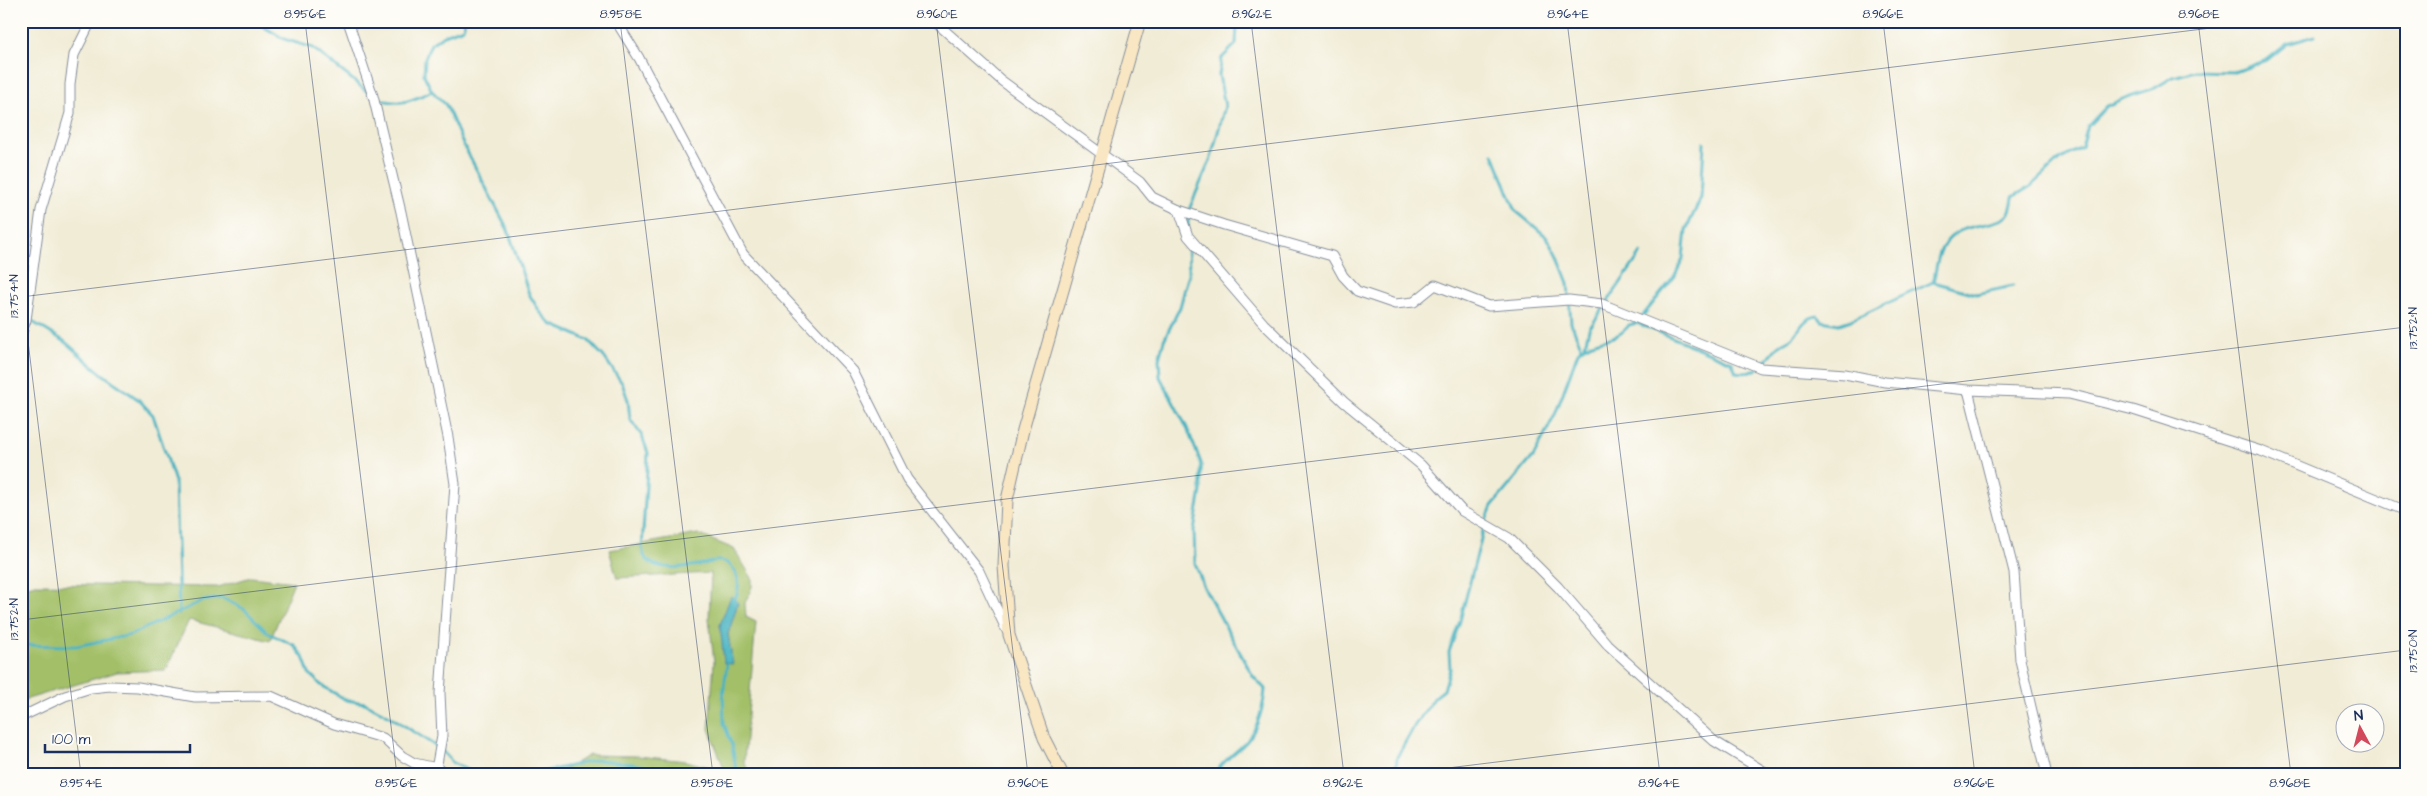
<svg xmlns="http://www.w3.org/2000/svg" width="2427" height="796" font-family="'Architects Daughter',sans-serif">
<rect width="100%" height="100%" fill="#fdfcf7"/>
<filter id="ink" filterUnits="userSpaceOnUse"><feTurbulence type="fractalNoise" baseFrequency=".02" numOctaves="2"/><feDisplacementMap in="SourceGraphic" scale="10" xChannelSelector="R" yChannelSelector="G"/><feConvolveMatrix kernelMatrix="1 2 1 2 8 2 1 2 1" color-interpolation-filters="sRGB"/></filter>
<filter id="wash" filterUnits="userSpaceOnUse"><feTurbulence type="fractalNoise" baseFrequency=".0096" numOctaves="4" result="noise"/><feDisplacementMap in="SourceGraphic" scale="20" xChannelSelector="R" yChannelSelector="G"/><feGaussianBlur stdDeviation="1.12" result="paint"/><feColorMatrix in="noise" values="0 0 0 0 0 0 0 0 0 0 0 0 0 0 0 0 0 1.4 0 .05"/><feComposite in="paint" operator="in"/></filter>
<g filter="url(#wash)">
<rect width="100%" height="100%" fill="#f1ecd6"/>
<!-- green -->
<g fill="#a3c068" stroke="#5f7863" fill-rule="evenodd">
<path d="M698,534L734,549L752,578V587L745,603L746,617L756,622L744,761L750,775H650L631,773L629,775H556L589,755L638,756L686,761L725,771L709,729L714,662L709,618L711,573L617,578L609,550ZM731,597L738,603L728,634L732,664L720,625Z"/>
<polygon points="251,577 294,582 270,641 189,620 166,670 117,672 21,701 21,588 35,584 218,587"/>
</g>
<!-- water -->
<polygon fill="#45b2c1" stroke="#307090" points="731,596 738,603 728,634 733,664 724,663 720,625"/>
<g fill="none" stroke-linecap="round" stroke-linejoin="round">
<!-- stream -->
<g stroke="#45b2c1" stroke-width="3">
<polyline points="254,21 284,39 313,48 369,93"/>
<path d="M465,21L463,28L442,36L431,44L425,58L424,75L432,91L446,105L462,142L508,230L529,294L540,312L551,324L588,340L604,357L622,383L628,400L630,419L642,436L648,453L642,548C643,551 644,557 646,559C658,572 688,567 703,564C708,563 716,560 722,561C739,565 741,587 735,599"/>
<path d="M374,97C400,107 408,102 432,91"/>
<polyline points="1493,154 1516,211 1547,237 1557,255 1568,283 1571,323 1582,348"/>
<polyline points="1188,226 1188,212 1211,158 1225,106 1219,75 1222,58 1236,44 1237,28 1232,21"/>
<path d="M1188,239L1189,274L1180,307L1164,340L1159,359L1160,377L1187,428L1201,463V491L1194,530L1195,563L1203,585L1223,622L1253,676L1265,689C1264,705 1258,728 1247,741C1236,753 1222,761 1214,775"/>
<polyline points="1933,282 1976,294 2013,286"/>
<polyline points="21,315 64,341 101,373 139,400 153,415 175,482 179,614"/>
<polyline points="1641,318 1675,276 1683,258 1686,230 1701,198 1704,143"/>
<polyline points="1585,345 1589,329 1641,253"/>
<polyline points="21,645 76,646 131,635 202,601 222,598 244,609 268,633 294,645 303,657 309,673 321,685 346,700 365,703 388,715 437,747"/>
<polyline points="727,664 723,695 724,723 732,746 737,775"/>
<polyline points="442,751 453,763 478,775"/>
<polyline points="529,775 597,760 634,764 684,775"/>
<path d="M1396,775L1397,757L1415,725L1435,697L1444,690L1450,669L1449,652L1460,621L1485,523L1492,506L1533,457L1555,415L1578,352C1593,336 1616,344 1629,325L1637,323L1732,362L1736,372C1761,377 1765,358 1780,345C1783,342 1789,341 1793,337C1802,327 1803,318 1818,316L1822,321L1839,324L1851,320L1933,282C1936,272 1937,256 1942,248C1959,220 1983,230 2004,218C2011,214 2012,204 2013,197L2031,186L2058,161L2082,147L2088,126L2107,106L2127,97L2155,88L2173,77L2195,71L2235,72L2267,60L2287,44L2315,36"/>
</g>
</g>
</g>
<g filter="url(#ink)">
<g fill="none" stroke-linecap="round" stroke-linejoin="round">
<defs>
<g id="street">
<polyline points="348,21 373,96 401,212 448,437 455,484 440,693 442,736 435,775"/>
<polyline points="616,21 639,58 743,254 853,371 907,479 979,571 1007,631"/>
<polyline points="934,21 1002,81 1140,182 1152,197 1179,210 1188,236 1264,324 1344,402 1421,465 1462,511 1509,538 1558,587 1608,645 1714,741 1770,775"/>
<polyline points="1176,209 1224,225 1332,256 1343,276 1357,291 1395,304 1414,302 1435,285 1489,306 1569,300 1602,304 1761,368 1845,374 1885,382 1968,390 2069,394 2133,410 2261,451 2406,511"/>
<polyline points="21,335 26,320 41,210 70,113 70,84 74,55 91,21"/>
<polyline points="1968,390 2014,572 2020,660 2047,775"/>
<polyline points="21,717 65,696 91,688 110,686 138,687 195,697 271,696 334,724 383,738 402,756 414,763 437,768 447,775"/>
</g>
<polyline id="secondary" points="1063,775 1044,738 1009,635 1004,566 1007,500 1023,430 1140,21"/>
</defs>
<!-- street casing -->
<use href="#street" stroke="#868e9a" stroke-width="11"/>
<!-- secondary casing -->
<use href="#secondary" stroke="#868e9a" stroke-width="13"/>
<!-- street -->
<use href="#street" stroke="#fff" stroke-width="9"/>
<!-- secondary -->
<use href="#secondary" stroke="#f9e7c3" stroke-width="11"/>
</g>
</g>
<!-- ticks -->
<path fill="none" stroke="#1b2f5e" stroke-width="1" stroke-opacity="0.45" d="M305,21L397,775M620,21L713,775M936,21L1028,775M1251,21L1344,775M1567,21L1660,775M1883,21L1975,775M2198,21L2291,775M21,284L81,775M21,297L2268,21M21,620L2406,327M1391,775L2406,650"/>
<!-- margin -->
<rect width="2427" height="796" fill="none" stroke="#fdfcf7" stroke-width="55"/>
<!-- north arrow -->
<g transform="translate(2360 728) rotate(353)"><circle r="24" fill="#fdfcf7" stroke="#a3aaba"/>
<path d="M0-4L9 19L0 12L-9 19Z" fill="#d1495b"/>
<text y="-8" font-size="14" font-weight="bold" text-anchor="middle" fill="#1b2f5e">N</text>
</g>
<!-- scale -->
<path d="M45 744v8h145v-8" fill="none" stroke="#1b2f5e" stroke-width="2.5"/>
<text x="52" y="744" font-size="15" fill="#1b2f5e" stroke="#fdfcf7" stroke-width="4" paint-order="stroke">100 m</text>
<rect x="28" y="28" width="2372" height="740" fill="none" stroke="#1b2f5e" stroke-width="2"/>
<g font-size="12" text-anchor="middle" fill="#1b2f5e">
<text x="305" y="18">8.956°E</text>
<text x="621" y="18">8.958°E</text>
<text x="937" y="18">8.960°E</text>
<text x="1252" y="18">8.962°E</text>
<text x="1568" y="18">8.964°E</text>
<text x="1883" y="18">8.966°E</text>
<text x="2199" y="18">8.968°E</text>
<text transform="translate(14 296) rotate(-90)" y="4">13.754°N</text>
<text transform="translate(2413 328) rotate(-90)" y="4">13.752°N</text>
<text transform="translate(14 619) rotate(-90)" y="4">13.752°N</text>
<text transform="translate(2413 651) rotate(-90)" y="4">13.750°N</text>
<text x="81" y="787">8.954°E</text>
<text x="396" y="787">8.956°E</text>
<text x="712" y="787">8.958°E</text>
<text x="1028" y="787">8.960°E</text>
<text x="1343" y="787">8.962°E</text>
<text x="1659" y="787">8.964°E</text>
<text x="1974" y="787">8.966°E</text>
<text x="2290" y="787">8.968°E</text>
</g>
</svg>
